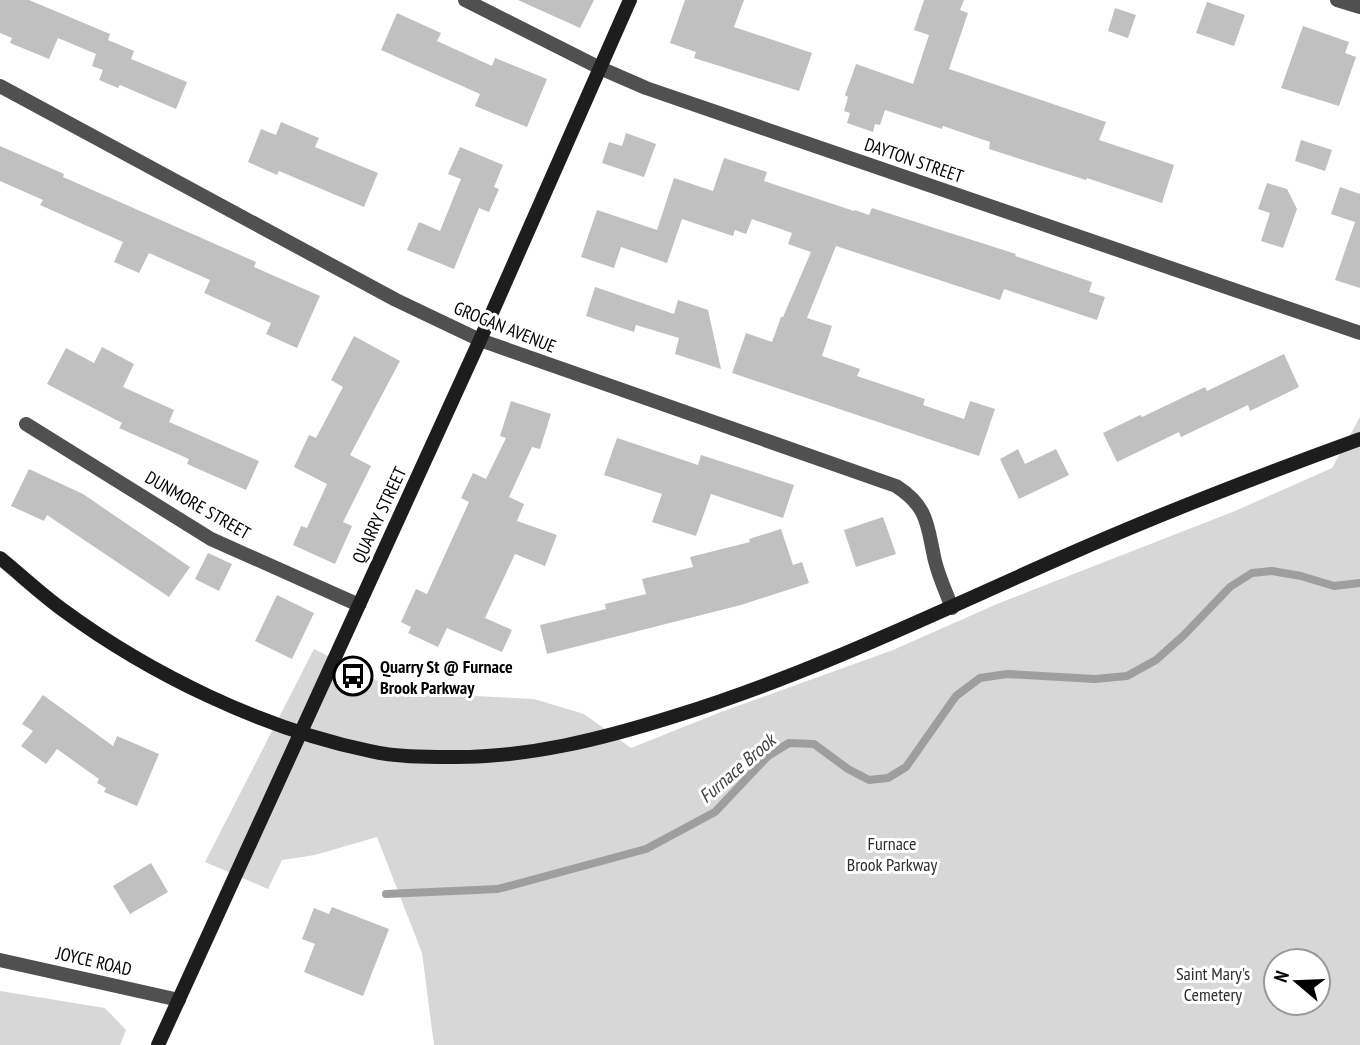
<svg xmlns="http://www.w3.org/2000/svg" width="1360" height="1045" font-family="'PT Sans Narrow',sans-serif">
<rect width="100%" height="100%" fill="#fff"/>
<!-- green -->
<g fill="#d7d7d7" fill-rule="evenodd">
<path d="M1360,417V1045H434L422,953L377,837L315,855L282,860L268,889L205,862L314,649L378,681L475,696L534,699L584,714L631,748L721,712L893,650L997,604L1235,511L1332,468ZM1276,961H1318V1003H1276Z"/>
<polygon points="0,991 105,1008 126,1030 120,1045 0,1045"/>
</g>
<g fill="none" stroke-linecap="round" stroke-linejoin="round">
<!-- stream -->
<polyline stroke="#9e9e9e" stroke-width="8" points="386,894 498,889 646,849 715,812 768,756 789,743 814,744 848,769 869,780 888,778 906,767 956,696 980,678 1007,674 1095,679 1127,676 1156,660 1184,635 1230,587 1252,573 1272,571 1301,576 1334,586 1360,583"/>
</g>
<!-- building -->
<g fill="#c0c0c0">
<polygon points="0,0 29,0 110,34 108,40 134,51 131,59 187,82 176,109 120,85 118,88 99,80 103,70 92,66 96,54 58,38 49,59 10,43 12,38 0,33"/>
<polygon points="518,0 594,0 580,28"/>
<polygon points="685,0 744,0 734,27 812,53 799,91 694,58 696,52 670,43"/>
<polygon points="924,0 964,0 960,10 968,13 949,69 1106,122 1099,140 1174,165 1162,203 1087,178 1086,180 989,149 990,142 943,126 942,129 885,110 880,125 875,124 873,132 847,123 850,113 844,111 848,97 845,95 856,64 913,84 929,35 914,30"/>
<polygon points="1207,2 1245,15 1234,46 1196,33"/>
<polygon points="1115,8 1136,15 1128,38 1108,31"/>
<polygon points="397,13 441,33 437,41 492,66 495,58 547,79 527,127 475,106 480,94 381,50"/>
<polygon points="1303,26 1349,42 1345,53 1356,57 1339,106 1281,88"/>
<polygon points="281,122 319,138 315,147 378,173 364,207 279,171 277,175 248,162 261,129 276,135"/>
<polygon points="626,133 656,144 644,177 602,163 609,142 622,146"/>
<polygon points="1301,140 1332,150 1325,171 1295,161"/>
<polygon points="0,146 64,174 63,177 256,262 254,267 320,296 297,348 266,334 271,323 204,293 210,280 149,253 139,273 114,262 123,242 40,205 43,200 0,181"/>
<polygon points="460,147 503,165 494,187 499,189 489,212 479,208 454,269 407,250 419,222 440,231 461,179 448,174"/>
<polygon points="724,158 767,172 764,181 854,211 855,210 869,215 872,208 1016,254 1015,256 1092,282 1089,292 1105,297 1097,320 1004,289 1000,300 836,246 807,318 832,326 822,356 860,369 857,376 925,399 923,405 964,419 970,401 995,409 979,456 732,373 746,333 772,342 781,317 783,317 811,252 788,244 792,233 752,219 746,234 735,230 733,236 682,219 667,263 621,247 614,268 581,257 597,210 657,230 674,178 713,191"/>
<polygon points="1267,183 1287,189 1297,209 1283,248 1261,241 1270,213 1258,209"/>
<polygon points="1340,187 1360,194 1360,288 1335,280 1355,222 1331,214"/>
<polygon points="595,287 674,314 678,300 708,310 721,369 675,354 679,338 636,325 634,332 586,316"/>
<polygon points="354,336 400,361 350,455 371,466 343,522 352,526 335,564 293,545 301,526 307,528 327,484 294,467 309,435 316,438 343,387 331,380"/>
<polygon points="102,347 134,364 123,387 174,410 169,422 259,461 246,490 187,464 189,459 119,428 122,423 47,384 66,348 94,363"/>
<polygon points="1284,354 1299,387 1250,411 1248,405 1181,437 1179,432 1117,462 1103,433 1140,415 1142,417 1205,387 1207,391"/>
<polygon points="511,401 551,414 540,449 532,447 509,497 524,504 517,521 557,535 545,566 515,554 485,618 512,630 502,652 447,628 438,647 408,633 411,627 401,622 416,589 427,594 469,502 461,498 473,473 486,479 506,438 500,436"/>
<polygon points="617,438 698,465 701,455 794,485 783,518 711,494 696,536 652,522 662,494 604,475"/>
<polygon points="1018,449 1025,464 1056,449 1069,475 1019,499 1000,459"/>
<polygon points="29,469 83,494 190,567 169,597 47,515 44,521 11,506"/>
<polygon points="883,517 896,554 856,567 844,530"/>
<polygon points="781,529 793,565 802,562 809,583 741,605 547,654 540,625 606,609 605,604 646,594 642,579 693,567 690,557 750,542 749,539"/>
<polygon points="208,553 232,564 219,591 195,579"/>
<polygon points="277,595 314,613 292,659 255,641"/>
<polygon points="43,695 113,746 117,736 159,754 137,806 104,792 106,788 97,783 99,779 57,749 46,764 21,746 33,731 22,724"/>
<polygon points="151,863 168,892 130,914 113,886"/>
<polygon points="332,907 389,929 363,996 304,972 315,944 302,939 314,908 329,914"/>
</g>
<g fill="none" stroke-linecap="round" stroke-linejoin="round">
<!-- minor -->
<g stroke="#505050" stroke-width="14">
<polyline points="465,0 600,68 646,88 1360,333"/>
<polyline points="1337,0 1360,7"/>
<path d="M0,86L396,300L480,340L896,486C929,507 927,526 935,561C939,577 946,592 952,608"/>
<polyline points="26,424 211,539 359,605"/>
<polyline points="0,960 179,1000"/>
</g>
<!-- secondary -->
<g stroke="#1d1d1d" stroke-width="14">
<path d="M0,558C21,575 41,594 63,610C150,674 263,729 370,751C396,757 424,757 451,757C527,758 602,739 675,716C808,675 931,615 1058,559C1157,515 1258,476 1360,439"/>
<polyline points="158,1045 480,340 630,0"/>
</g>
</g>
<!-- icons -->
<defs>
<symbol id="bus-ring" viewBox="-11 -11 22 22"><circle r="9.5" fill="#fff" stroke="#000" stroke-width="1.5"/><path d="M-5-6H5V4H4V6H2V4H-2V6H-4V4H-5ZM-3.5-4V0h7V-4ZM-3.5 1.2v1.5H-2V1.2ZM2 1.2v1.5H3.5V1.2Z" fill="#000"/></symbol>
</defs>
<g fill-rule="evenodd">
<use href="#bus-ring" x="331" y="654" width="44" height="44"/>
</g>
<g text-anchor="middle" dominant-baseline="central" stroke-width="6" stroke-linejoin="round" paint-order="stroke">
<!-- street labels -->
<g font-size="18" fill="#000" stroke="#fff">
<text transform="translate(914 160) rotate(19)">DAYTON STREET</text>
<text transform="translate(505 327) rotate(22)">GROGAN AVENUE</text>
<text transform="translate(198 505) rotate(30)">DUNMORE STREET</text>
<text transform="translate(379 515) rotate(-65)">QUARRY STREET</text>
<text transform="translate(94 961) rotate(13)">JOYCE ROAD</text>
</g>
<!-- poi labels -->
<g font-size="18" font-weight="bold" fill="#000" stroke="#fff" text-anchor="start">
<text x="380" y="666">Quarry St @ Furnace<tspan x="380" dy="21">Brook Parkway</tspan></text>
</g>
<!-- park labels -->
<g font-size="18" fill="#2e2e2e" stroke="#fff">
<text x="892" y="843">Furnace<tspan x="892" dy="21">Brook Parkway</tspan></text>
<text x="1213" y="973">Saint Mary's<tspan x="1213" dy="21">Cemetery</tspan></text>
</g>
<!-- water labels -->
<g font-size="19" font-style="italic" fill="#3f3f3f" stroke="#fff">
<text transform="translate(737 768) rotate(-41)">Furnace Brook</text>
</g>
</g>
<!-- north arrow -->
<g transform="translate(1297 982) rotate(289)"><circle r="33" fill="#ffffff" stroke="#999999" stroke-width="2"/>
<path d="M0-5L12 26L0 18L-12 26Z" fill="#000000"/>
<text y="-10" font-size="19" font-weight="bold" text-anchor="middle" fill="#000000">N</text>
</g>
</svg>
